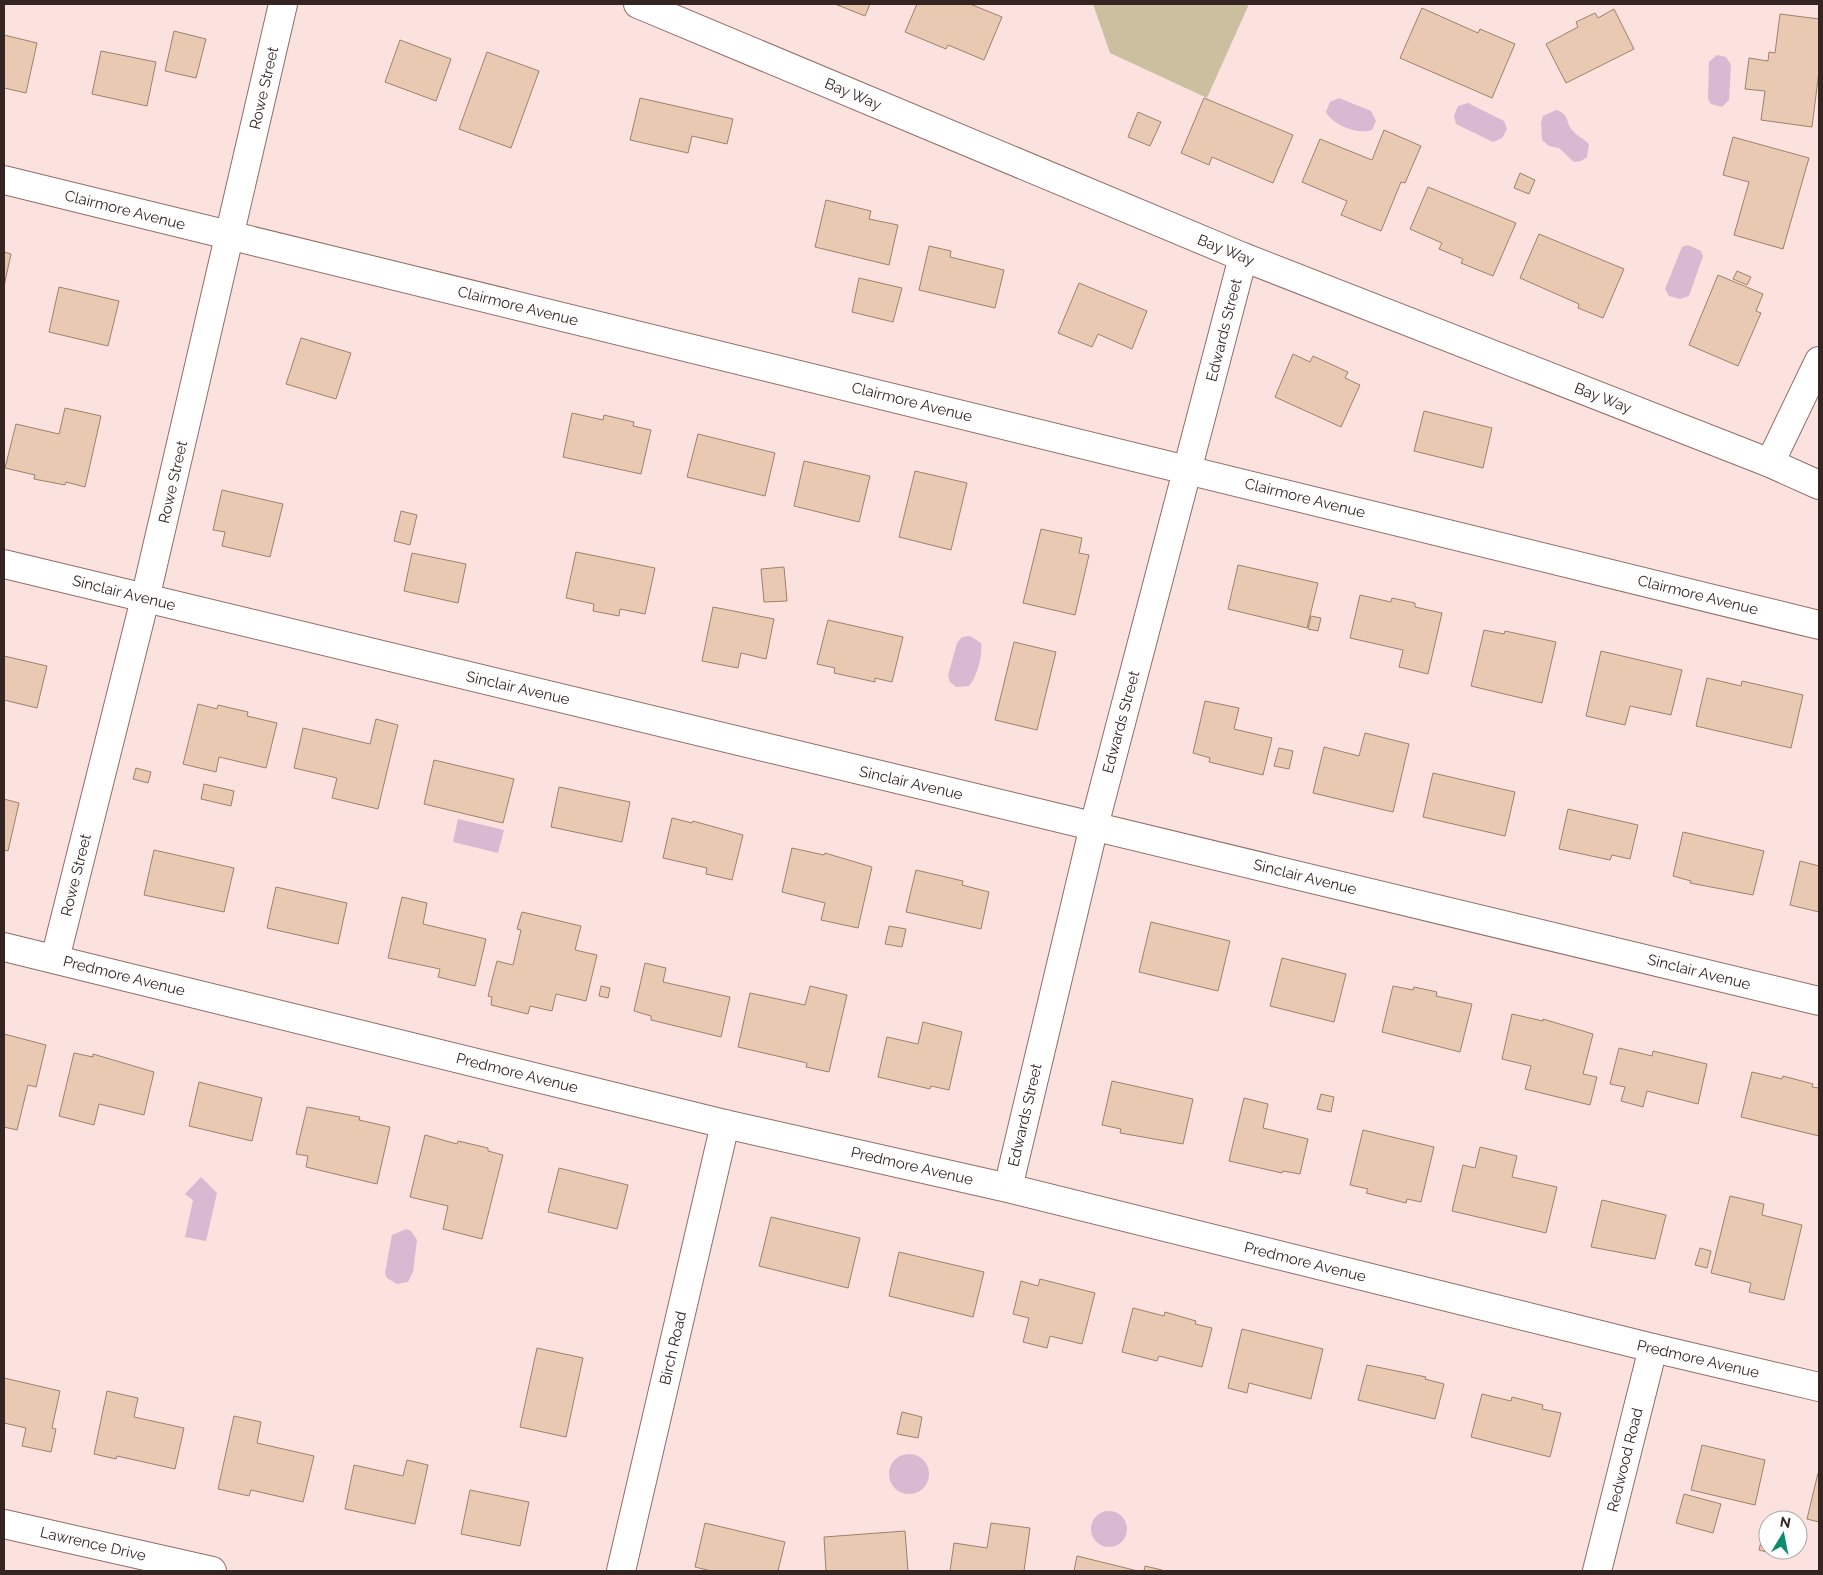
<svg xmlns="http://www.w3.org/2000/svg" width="1823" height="1575" font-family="Raleway,sans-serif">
<rect width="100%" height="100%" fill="#fbe2de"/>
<!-- green -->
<polygon fill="#ccbfa0" points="1093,4 1249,4 1207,98 1110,53"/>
<!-- water -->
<g fill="#d7b9d2">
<polygon points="1717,55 1726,57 1731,65 1729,100 1722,107 1711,104 1708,99 1709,62"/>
<path d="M1339,98L1371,111L1376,121L1372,130C1358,135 1333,125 1326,112L1330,102Z"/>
<polygon points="1468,103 1504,121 1507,129 1502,138 1493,142 1456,124 1454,116 1458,106"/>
<path d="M1556,110C1570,114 1565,123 1573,131C1577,136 1584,139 1589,144L1587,157L1581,161L1574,162L1559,148L1549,146L1542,140L1541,123L1543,116Z"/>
<polygon points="1688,245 1701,251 1703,256 1689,296 1680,299 1669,296 1665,289 1682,247"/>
<path d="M970,636L981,643C983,655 977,677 969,686L956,687L950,682L948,675L957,643L962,637Z"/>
<polygon points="458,819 504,830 498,853 453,842"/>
<polygon points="201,1177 217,1193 206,1241 185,1237 193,1200 185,1194"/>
<polygon points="406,1229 411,1231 417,1240 413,1272 408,1282 397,1284 387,1278 385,1273 392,1235"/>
<circle cx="909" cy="1474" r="20"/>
<circle cx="1109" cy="1529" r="18"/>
</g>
<!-- building -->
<g fill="#e9c9b2" stroke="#9e816c">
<polygon points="835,4 870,4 865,16"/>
<polygon points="917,4 970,4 1002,17 984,60 948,45 946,49 905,32"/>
<polygon points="1422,8 1478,33 1480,29 1515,44 1492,98 1400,58"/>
<polygon points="1614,9 1634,49 1566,83 1546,44 1578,27 1576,22 1595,13 1598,18"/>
<polygon points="1780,14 1819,19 1819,71 1812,127 1761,120 1765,91 1745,89 1749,58 1768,61 1769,52 1775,53"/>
<polygon points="174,31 206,39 196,78 165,71"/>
<polygon points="4,35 37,43 26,93 4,88"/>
<polygon points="400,40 451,59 436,101 385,82"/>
<polygon points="101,51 156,62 147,106 92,94"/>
<polygon points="487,52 539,71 511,148 459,129"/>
<polygon points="640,98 733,119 727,144 692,136 688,153 630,140"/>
<polygon points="1204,98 1293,135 1273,183 1212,157 1209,165 1181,153"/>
<polygon points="1138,112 1161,122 1150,146 1128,137"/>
<polygon points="1384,130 1421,146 1405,183 1401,182 1381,231 1341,215 1347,201 1302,182 1320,139 1372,160"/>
<polygon points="1733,137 1809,158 1783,249 1734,235 1749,182 1723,175"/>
<polygon points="1520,173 1535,180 1529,194 1514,188"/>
<polygon points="1428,187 1516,223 1493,276 1461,263 1463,259 1439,249 1442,243 1410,229"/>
<polygon points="826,200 871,211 869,219 898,225 889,265 815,247"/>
<polygon points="1539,234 1624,269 1603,318 1578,308 1579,304 1520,278"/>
<polygon points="929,246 951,251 950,257 1004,270 995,308 919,290"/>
<polygon points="4,252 11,254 4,286"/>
<polygon points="1737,271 1751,277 1747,285 1733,279"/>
<polygon points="1718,275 1763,294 1756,311 1761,313 1738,366 1689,345"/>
<polygon points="859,278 902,288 893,322 852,312"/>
<polygon points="1079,283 1147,311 1132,349 1098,334 1092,347 1058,333"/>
<polygon points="59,287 119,301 108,346 49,332"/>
<polygon points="301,338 351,353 336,399 286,384"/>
<polygon points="1293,354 1310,362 1313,356 1348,372 1345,378 1360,385 1341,427 1275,397"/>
<polygon points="65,408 101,416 85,487 66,482 65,485 34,479 35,475 5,468 16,424 59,434"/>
<polygon points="1424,411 1492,428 1483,468 1414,451"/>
<polygon points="572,413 603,420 604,415 634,422 633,426 651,430 641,474 563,457"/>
<polygon points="698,434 775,453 765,496 687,477"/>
<polygon points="804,461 870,476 859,522 794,506"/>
<polygon points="915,471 967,483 951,550 899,537"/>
<polygon points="222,490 283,504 270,557 222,546 225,532 213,530"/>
<polygon points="401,511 417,515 410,545 394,541"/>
<polygon points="1041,529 1082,538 1079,553 1089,555 1075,615 1023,603"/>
<polygon points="576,552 655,568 645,614 620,609 619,616 593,611 594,604 566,598"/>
<polygon points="412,553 466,564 458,603 404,591"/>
<polygon points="1238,565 1318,583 1307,628 1228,609"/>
<polygon points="784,567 787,601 764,602 761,569"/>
<polygon points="1360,595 1391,602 1392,598 1415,603 1415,607 1442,613 1428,674 1399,667 1403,650 1350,638"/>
<polygon points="713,607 774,619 766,659 741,653 738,668 702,661"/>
<polygon points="1311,616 1321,618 1318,631 1308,629"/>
<polygon points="828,620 903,637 892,682 875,678 875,682 834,673 835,668 817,664"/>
<polygon points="1484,630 1504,634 1505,631 1556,642 1542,703 1471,686"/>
<polygon points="1014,642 1056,652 1037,730 995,720"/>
<polygon points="1601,651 1682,670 1671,715 1630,706 1625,725 1586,716"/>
<polygon points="4,656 47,666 37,708 4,700"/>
<polygon points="1707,678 1741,686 1742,681 1803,695 1791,748 1696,726"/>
<polygon points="1205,701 1239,708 1234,729 1272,738 1263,775 1209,762 1210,758 1193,753"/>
<polygon points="198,704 217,709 218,705 248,712 247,716 277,723 266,768 219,757 216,772 183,764"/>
<polygon points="376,719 398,725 378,809 332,798 337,778 294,768 303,728 370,744"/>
<polygon points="1365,733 1409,744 1393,812 1313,793 1324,747 1359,756"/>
<polygon points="1279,748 1293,751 1289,769 1274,766"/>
<polygon points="434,760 514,779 503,823 424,804"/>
<polygon points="136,768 151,772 148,783 133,779"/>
<polygon points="1433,773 1515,792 1505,836 1423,817"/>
<polygon points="204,784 234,791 231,806 201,799"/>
<polygon points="559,787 630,802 622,842 551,827"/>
<polygon points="4,799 19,803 8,851 4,850"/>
<polygon points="1568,809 1638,825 1630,859 1612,855 1610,860 1559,849"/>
<polygon points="672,818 692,823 693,821 743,835 732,880 706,874 707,868 663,858"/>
<polygon points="1683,832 1764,851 1753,895 1690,883 1691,881 1673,876"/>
<polygon points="792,848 824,855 825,853 872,867 858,928 821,920 825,903 782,892"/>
<polygon points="154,850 234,868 224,912 144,895"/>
<polygon points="1800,861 1819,866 1819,912 1790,905"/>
<polygon points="916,870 963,881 962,885 989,892 981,929 906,912"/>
<polygon points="276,887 347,903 338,944 267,928"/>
<polygon points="402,897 427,903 423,924 486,939 475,986 438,977 440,969 388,958"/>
<polygon points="522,912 581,926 575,950 597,955 586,1001 556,994 552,1011 530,1006 528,1014 491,1005 492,997 488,996 497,961 513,965 521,930 517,929"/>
<polygon points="1151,922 1230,941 1218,991 1139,972"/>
<polygon points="889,926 906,929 902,947 885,944"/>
<polygon points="1282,958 1346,974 1334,1022 1270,1006"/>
<polygon points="645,963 666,968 663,982 730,997 721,1037 651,1020 651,1016 634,1011"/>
<polygon points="601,986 610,988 608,998 599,996"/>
<polygon points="810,986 847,995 829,1072 806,1067 807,1063 738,1047 750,993 805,1005"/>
<polygon points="1393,986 1413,990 1414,987 1437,992 1436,996 1472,1004 1460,1052 1382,1032"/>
<polygon points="1512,1014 1543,1021 1543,1019 1593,1034 1583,1074 1597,1077 1590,1105 1525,1089 1531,1066 1502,1059"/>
<polygon points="923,1022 962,1032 949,1090 931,1086 930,1089 878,1077 887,1037 918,1044"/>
<polygon points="4,1034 46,1045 36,1087 28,1085 17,1130 4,1127"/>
<polygon points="1619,1048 1652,1056 1653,1051 1707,1064 1698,1104 1647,1091 1643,1107 1621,1101 1625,1087 1610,1084"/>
<polygon points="74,1053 93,1057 93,1054 154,1072 144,1115 99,1104 94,1125 59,1116"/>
<polygon points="1752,1072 1782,1079 1783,1076 1813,1084 1812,1087 1819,1088 1819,1136 1741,1117"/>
<polygon points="1112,1081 1193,1099 1183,1144 1120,1133 1121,1129 1102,1125"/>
<polygon points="199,1082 262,1098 252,1141 189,1126"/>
<polygon points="1321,1094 1334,1097 1331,1112 1317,1109"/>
<polygon points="1244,1098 1268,1104 1263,1128 1308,1139 1300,1174 1283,1171 1282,1173 1229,1161"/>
<polygon points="307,1107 360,1117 359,1120 390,1127 377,1184 306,1167 308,1156 296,1154"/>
<polygon points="1363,1130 1434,1147 1421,1202 1407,1199 1406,1203 1366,1193 1368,1189 1350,1185"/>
<polygon points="425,1135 457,1144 458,1141 488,1148 488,1151 503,1155 482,1239 443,1229 448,1206 410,1197"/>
<polygon points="1480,1147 1517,1156 1512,1177 1557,1187 1546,1233 1452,1211 1463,1165 1475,1168"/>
<polygon points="559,1168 628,1185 617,1229 548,1212"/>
<polygon points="1730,1196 1764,1204 1762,1215 1802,1225 1784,1300 1749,1292 1751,1283 1711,1273"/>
<polygon points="1602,1200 1666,1215 1655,1259 1591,1247"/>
<polygon points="771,1217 860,1238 848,1288 759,1266"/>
<polygon points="1700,1248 1711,1251 1707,1268 1695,1265"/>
<polygon points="899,1252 984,1272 973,1317 889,1296"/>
<polygon points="1040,1279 1095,1293 1082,1344 1050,1336 1047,1348 1023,1342 1029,1318 1013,1314 1021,1281 1038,1286"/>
<polygon points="1133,1308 1164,1316 1165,1312 1196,1321 1195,1324 1212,1328 1202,1367 1159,1356 1157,1361 1122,1352"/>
<polygon points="1242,1329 1323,1349 1311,1399 1249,1383 1247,1393 1228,1388"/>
<polygon points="537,1348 583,1358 566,1437 520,1427"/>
<polygon points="1367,1365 1426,1377 1425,1379 1444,1384 1435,1419 1358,1400"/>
<polygon points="4,1378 60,1391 52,1428 56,1429 51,1452 22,1446 26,1428 4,1423"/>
<polygon points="107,1391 138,1398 134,1417 184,1428 175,1469 117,1456 116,1459 94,1454"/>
<polygon points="1482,1394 1511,1401 1512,1397 1543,1405 1542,1409 1561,1413 1550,1457 1471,1437"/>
<polygon points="902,1412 922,1417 918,1438 897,1434"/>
<polygon points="234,1416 261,1422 257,1443 314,1456 303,1502 251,1490 249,1496 218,1489"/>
<polygon points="1702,1445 1765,1460 1755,1505 1691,1490"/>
<polygon points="407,1460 428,1465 415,1524 345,1509 354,1465 403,1476"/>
<polygon points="1818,1473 1819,1474 1819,1522 1807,1519"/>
<polygon points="470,1490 529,1502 520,1546 461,1534"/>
<polygon points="1684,1494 1721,1504 1713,1533 1676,1523"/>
<polygon points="705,1523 785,1542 778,1571 711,1571 695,1567"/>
<polygon points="991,1523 1030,1528 1024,1571 950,1571 954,1543 987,1548"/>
<polygon points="1765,1525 1768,1526 1768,1550 1778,1550 1777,1555 1759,1550"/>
<polygon points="905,1531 908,1571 826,1571 824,1537"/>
<polygon points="1077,1556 1138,1571 1074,1571"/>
<polygon points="1145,1566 1162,1570 1162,1571 1144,1571"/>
</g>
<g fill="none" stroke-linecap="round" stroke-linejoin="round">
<defs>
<g id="street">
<polyline points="638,4 1243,257 1770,463 1819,485"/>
<polyline points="4,180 1819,625"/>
<polyline points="1770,463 1819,361"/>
<polyline points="4,564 1819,1001"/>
<polyline points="4,947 725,1124 1008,1188 1653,1348 1819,1387"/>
<polyline points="55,959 145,599 283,4"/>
<polyline points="1008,1188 1094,826 1243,257"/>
<polyline points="4,1524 212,1571"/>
<polyline points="621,1571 725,1124"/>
<polyline points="1597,1571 1653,1348"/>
</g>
</defs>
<!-- street casing -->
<use href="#street" stroke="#916d67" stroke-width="30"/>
<!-- street -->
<use href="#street" stroke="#fff" stroke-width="28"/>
</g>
<g text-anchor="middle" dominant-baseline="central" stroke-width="4.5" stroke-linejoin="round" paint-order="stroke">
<!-- street labels -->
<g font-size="15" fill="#342523" stroke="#fff">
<text transform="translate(264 88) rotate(-77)">Rowe Street</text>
<text transform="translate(853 94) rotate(23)">Bay Way</text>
<text transform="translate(125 210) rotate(14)">Clairmore Avenue</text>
<text transform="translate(1226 250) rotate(22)">Bay Way</text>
<text transform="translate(518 306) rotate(14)">Clairmore Avenue</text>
<text transform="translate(1224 330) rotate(-76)">Edwards Street</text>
<text transform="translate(1603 398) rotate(21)">Bay Way</text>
<text transform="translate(912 402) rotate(14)">Clairmore Avenue</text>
<text transform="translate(173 482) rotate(-77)">Rowe Street</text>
<text transform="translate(1305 498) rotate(14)">Clairmore Avenue</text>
<text transform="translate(124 593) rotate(14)">Sinclair Avenue</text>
<text transform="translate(1698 595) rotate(14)">Clairmore Avenue</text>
<text transform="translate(518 688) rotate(13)">Sinclair Avenue</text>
<text transform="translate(1121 722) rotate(-75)">Edwards Street</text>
<text transform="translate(911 783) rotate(13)">Sinclair Avenue</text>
<text transform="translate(76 875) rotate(-76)">Rowe Street</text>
<text transform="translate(1305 877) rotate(14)">Sinclair Avenue</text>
<text transform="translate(1699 972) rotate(14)">Sinclair Avenue</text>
<text transform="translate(124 976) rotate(14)">Predmore Avenue</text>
<text transform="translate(517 1073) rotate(14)">Predmore Avenue</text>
<text transform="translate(1025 1115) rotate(-77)">Edwards Street</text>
<text transform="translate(912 1166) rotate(13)">Predmore Avenue</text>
<text transform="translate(1305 1262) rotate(14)">Predmore Avenue</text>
<text transform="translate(673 1348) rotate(-77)">Birch Road</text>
<text transform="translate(1698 1359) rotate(13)">Predmore Avenue</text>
<text transform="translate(1625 1460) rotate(-76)">Redwood Road</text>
<text transform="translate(93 1544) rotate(13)">Lawrence Drive</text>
</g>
</g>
<!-- border -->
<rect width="1823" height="1575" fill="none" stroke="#342523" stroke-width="10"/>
<!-- north arrow -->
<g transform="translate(1783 1535) rotate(10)"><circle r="24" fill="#ffffff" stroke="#aea8a7"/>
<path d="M0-4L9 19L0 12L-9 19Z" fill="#0c8b6f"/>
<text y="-8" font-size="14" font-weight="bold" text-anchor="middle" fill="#342523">N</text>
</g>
</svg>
